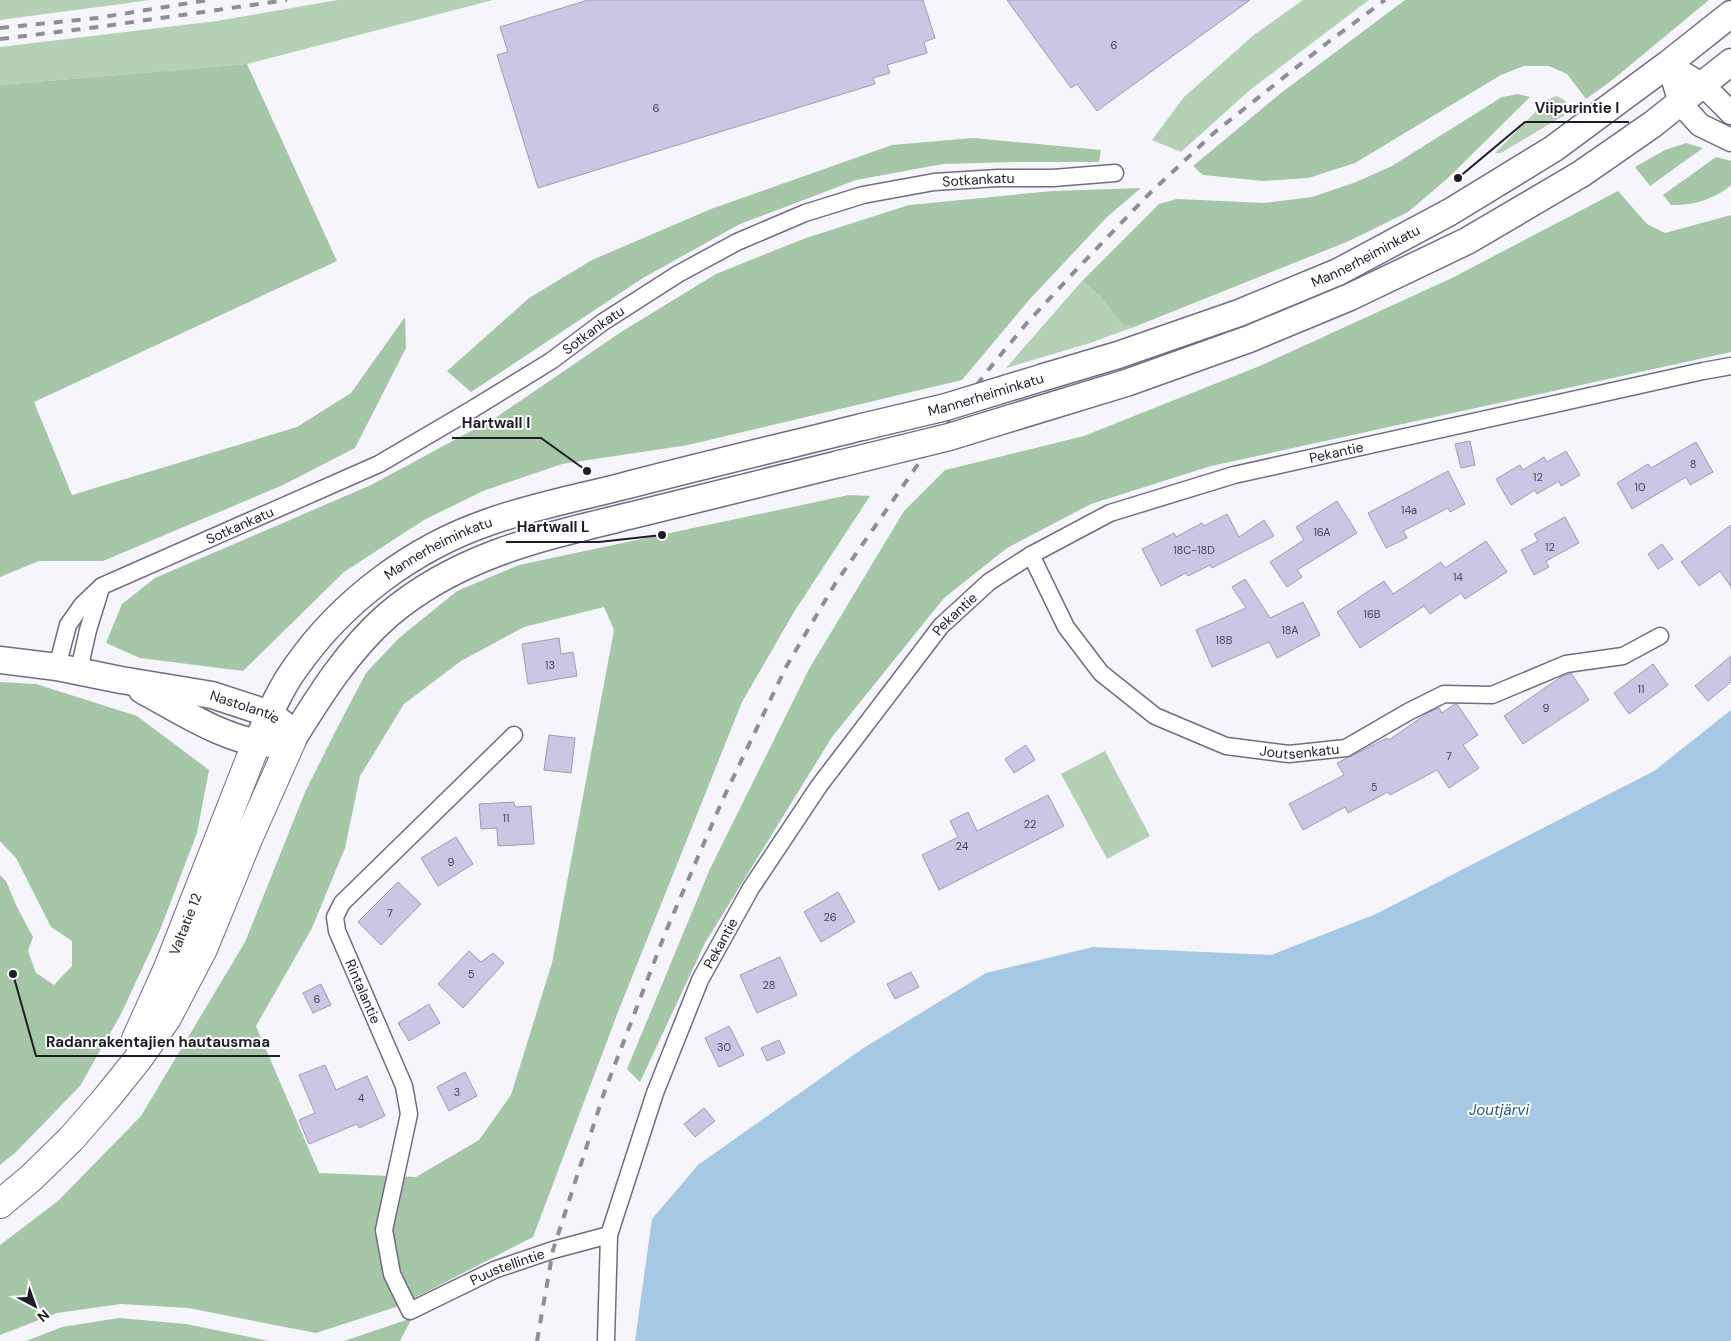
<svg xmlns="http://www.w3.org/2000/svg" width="1731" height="1341" font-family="'DM Sans',sans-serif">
<rect width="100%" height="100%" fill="#f5f5fb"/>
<!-- green -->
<g fill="#b4d1b6">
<polygon points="0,0 151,0 0,20"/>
<polygon points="338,0 493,0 247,64 0,85 0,47 217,21"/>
<polygon points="1303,0 1369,0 1250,90 1181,152 1152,140 1184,97 1255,34"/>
<polygon points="1556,96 1563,99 1573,110 1501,153 1495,153 1547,100"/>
<polygon points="1082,281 1100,296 1123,325 1134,327 1090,343 1006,368"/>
<polygon points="1105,751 1150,836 1107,859 1061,774"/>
</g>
<!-- forest -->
<g fill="#a6c6a8" fill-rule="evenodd">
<polygon points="1405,0 1709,0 1611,81 1586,99 1567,74 1549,66 1524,66 1501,75 1355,163 1308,178 1263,181 1203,175 1193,166 1281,93"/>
<polygon points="247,64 337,261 34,402 72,495 297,427 351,393 405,317 406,348 355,448 283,485 103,561 39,561 0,577 0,85"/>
<polygon points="1518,94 1530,97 1448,178 1408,212 1349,241 1134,327 1123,325 1100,296 1082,281 1159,204 1177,199 1264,203 1312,197 1356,182 1392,166 1502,97"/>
<polygon points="973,138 1101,150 1099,162 1015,162 943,164 856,180 740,224 643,278 471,392 447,371 529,298 592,260 711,209 892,145"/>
<polygon points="1686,143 1703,148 1650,186 1635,167 1665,150"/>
<path d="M1716,157L1731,161V185C1715,199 1692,206 1671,205L1663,195Z"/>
<polygon points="1141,188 1107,217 1029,300 962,380 688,445 562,464 483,491 424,520 344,572 243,671 140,658 106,643 122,604 155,578 371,485 495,418 621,332 716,274 806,238 909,205 1053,191"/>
<polygon points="1618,191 1647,224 1665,233 1731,215 1731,352 1211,466 1091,504 1007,548 944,598 832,737 705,943 640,1082 627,1069 709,871 809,669 904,511 945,470 1084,436 1262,365 1452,278"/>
<path d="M849,495L870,496L794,612L742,702L618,1012L533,1237L399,1306L316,1333L188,1308L121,1304L57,1313L0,1335V1245L58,1201L141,1116L245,942L305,792L334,734L366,673L399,638L457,591L519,565ZM604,607L614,630L552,963L511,1095L479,1140L416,1177L319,1173L256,1026L312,928L345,848L360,776L404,704L461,661L524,627Z"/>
<polygon points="0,682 36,684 137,716 209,770 197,833 160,930 121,1014 80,1086 16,1152 0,1165 0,875 6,881 16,905 33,937 28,951 36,973 54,985 72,966 72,941 51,927 16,858 0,841"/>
<polygon points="119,1318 186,1324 269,1341 26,1341 62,1327"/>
<polygon points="412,1318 400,1341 344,1341"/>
</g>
<!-- water -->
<polygon fill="#a5c9e4" points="1731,710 1731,1341 635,1341 652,1219 698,1165 862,1049 986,973 1093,947 1271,955 1376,914 1654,771"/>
<!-- building -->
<g fill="#cac6e3" stroke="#9f9bb7">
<polygon points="588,0 923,0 935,38 924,42 927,53 887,65 890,73 873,78 875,84 538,188 497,55 508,52 500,27"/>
<polygon points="1007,0 1250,0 1097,111 1077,84 1071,88"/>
<polygon points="1470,441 1475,465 1461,468 1455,444"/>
<polygon points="1696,442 1713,472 1690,485 1686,477 1632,509 1617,483 1648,464 1651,468"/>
<polygon points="1566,451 1580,475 1561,486 1559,481 1537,494 1535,490 1511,505 1496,479 1520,465 1523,470 1544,457 1547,462"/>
<polygon points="1448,471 1465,504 1450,512 1448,508 1403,531 1407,538 1386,548 1368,513"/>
<polygon points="1337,501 1357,533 1297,570 1302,577 1287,587 1270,562 1304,540 1296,527"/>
<polygon points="1227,514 1239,537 1264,520 1274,536 1212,568 1210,565 1188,576 1186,573 1161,586 1142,549 1174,533 1176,537 1202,523 1204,526"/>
<polygon points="1565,517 1579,543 1546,561 1549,567 1534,575 1521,550 1538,541 1534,534"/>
<polygon points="1731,525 1731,587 1720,571 1699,586 1681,562"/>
<polygon points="1486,541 1507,572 1465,599 1461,593 1430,614 1424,606 1360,648 1337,612 1384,581 1393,594 1441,562 1445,568"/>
<polygon points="1662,544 1673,559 1658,569 1648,554"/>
<polygon points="1245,579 1270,618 1303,602 1320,635 1277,658 1269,642 1212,667 1196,630 1246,608 1232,587"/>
<polygon points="559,638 561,654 573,652 577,676 528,684 522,644"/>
<polygon points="1731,656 1731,682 1708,701 1695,686"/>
<polygon points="1653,664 1668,685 1629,714 1614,693"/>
<polygon points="1571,673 1589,700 1523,744 1504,716 1561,677"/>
<polygon points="1455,704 1457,704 1478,735 1463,745 1479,768 1449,788 1437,770 1390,795 1388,792 1348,813 1345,807 1303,830 1289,804 1344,775 1337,763 1387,738 1389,740 1429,712 1439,708 1442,713"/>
<polygon points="549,735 575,738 571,773 544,770"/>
<polygon points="1026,745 1035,760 1014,773 1005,759"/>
<polygon points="1048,795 1064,826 939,890 922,855 958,837 950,821 968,812 977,831"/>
<polygon points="514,802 515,807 531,806 534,844 498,846 497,828 481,829 479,804"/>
<polygon points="456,837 473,864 438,886 421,858"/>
<polygon points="398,882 421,904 381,945 358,922"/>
<polygon points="838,892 855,922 821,942 804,912"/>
<polygon points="469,951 481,962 493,953 504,963 463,1008 438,984"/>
<polygon points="780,957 797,995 757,1013 740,975"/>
<polygon points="911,972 919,987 895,999 887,984"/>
<polygon points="321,984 331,1005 313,1013 303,993"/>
<polygon points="429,1004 440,1023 409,1041 398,1023"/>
<polygon points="729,1026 744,1055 719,1067 705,1038"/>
<polygon points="779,1040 785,1053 767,1061 761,1048"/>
<polygon points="325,1065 336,1090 367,1076 385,1116 359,1128 357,1124 309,1144 299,1120 315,1113 299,1075"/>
<polygon points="465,1072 477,1096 449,1111 437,1087"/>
<polygon points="704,1108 715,1121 695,1137 684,1124"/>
</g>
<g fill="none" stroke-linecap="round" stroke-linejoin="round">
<defs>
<g id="street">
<path id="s1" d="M1031,555L1066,627L1101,673L1155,716L1226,746L1289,754L1346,748L1408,712L1444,694L1492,695L1566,664L1623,656L1660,636"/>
<path id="s2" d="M57,667L68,625L82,605L102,586L379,464L471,410L551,361L603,322L678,274L737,242L805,213L863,195L934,182L998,178H1053L1115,173"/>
<polyline points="79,670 88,630 101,588"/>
<path id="s3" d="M514,735L342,903L335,917L337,931L404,1086L409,1114L384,1230L392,1274L410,1311L494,1270L553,1250L609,1235"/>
<path id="s4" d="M606,1341L609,1235L655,1093L700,980L751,888L819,786L941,626L989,582L1031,555L1110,513L1234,475L1703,371L1731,366"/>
</g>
<g id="secondary">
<polyline points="1668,64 1680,103 1700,125 1731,140"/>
<polyline points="1668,64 1703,85 1731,113"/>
</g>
<g id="primary">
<path id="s5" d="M1044,377L1118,355L1239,313L1338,272L1450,212L1553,149L1668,64L1731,14"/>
<polyline points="1011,418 1126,383 1249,339 1350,297 1467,241 1581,174 1653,124 1731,62"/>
<path id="s6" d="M0,660L57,667L121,680L212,695L270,714L283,724"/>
<path d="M142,690C179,710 232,745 274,744"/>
<path d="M292,740C320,695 348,650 388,615C461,553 548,536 637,514C705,497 772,480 839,464"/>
<path id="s7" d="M256,744C268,718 279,690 296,667C342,601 413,548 489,522C531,507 577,498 620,487C701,466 781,447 862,427"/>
</g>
<g id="highway">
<path id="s8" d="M136,1039L168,968L256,744"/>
<polyline points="0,1204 31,1178 71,1139 105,1100 138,1059 167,1018 203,949 248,839 292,740"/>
</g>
</defs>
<!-- street casing -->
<use href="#street" stroke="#706c86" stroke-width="19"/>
<!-- secondary casing -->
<use href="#secondary" stroke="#706c86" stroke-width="25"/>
<!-- primary casing -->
<use href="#primary" stroke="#706c86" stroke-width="29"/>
<!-- highway casing -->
<use href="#highway" stroke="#706c86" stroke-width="30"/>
<!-- street -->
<use href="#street" stroke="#fff" stroke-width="16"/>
<!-- secondary -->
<use href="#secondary" stroke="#fff" stroke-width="22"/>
<!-- primary -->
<use href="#primary" stroke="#fff" stroke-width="26"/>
<!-- highway -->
<use href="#highway" stroke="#fff" stroke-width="28"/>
<!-- rail -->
<g stroke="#8f8e97" stroke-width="4" stroke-dasharray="9 9" stroke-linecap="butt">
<polyline points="0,28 97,18 208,0"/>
<polyline points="0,39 98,27 287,0"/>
<polyline points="537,1341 553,1250 604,1093 666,931 723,799 786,667 835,584 921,460 985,374 1026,324 1077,269 1149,194 1215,132 1327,43 1385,0"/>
</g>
<defs>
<g id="primary-bridge">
<path id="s9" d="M862,427L946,407L1044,377"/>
<polyline points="839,464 949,437 1011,418"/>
</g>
</defs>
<!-- primary-bridge casing -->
<use href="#primary-bridge" stroke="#706c86" stroke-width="29" stroke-linecap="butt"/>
<!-- primary-bridge -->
<use href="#primary-bridge" stroke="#fff" stroke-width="26"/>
</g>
<g text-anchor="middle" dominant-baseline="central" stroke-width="4" stroke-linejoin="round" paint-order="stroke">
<!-- number labels -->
<g font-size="11" fill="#494656">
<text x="1114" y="45">6</text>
<text x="656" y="108">6</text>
<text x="1693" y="464">8</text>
<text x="1538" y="477">12</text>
<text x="1640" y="487">10</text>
<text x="1409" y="510">14a</text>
<text x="1322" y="532">16A</text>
<text x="1550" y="547">12</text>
<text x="1194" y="550">18C-18D</text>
<text x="1458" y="577">14</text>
<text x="1372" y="614">16B</text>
<text x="1290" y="630">18A</text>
<text x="1224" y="640">18B</text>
<text x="550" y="665">13</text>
<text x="1641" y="689">11</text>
<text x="1546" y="708">9</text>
<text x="1449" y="756">7</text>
<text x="1374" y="787">5</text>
<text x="506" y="818">11</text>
<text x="1030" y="824">22</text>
<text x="962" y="846">24</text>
<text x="451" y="862">9</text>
<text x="390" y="913">7</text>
<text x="830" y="917">26</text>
<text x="471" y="974">5</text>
<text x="769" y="985">28</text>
<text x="317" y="999">6</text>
<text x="724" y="1047">30</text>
<text x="457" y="1092">3</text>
<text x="361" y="1098">4</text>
</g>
<!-- street labels -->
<g font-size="14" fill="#1e1c27" stroke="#fff">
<text stroke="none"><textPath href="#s2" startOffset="1071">Sotkankatu</textPath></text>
<text stroke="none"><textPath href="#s5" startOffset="344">Mannerheiminkatu</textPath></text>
<text stroke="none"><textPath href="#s2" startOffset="651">Sotkankatu</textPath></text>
<text stroke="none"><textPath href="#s9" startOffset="128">Mannerheiminkatu</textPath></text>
<text stroke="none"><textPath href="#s4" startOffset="1245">Pekantie</textPath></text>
<text stroke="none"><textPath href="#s2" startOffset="246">Sotkankatu</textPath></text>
<text stroke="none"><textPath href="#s7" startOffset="275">Mannerheiminkatu</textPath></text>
<text stroke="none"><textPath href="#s4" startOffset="824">Pekantie</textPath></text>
<text stroke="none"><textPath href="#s6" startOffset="250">Nastolantie</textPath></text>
<text stroke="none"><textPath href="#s1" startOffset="358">Joutsenkatu</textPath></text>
<text stroke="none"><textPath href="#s8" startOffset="125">Valtatie 12</textPath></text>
<text stroke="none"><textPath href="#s4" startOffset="419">Pekantie</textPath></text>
<text stroke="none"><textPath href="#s3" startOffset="336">Rintalantie</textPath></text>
<text stroke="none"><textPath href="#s3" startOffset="779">Puustellintie</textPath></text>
</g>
<!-- water labels -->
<g font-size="15" font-style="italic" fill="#1f587d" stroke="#fff">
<text x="1499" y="1110">Joutjärvi</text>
</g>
</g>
<!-- callouts -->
<path fill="none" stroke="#1e1c27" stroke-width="2" d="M1458 178L1525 122H1629M587 471L541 438H452M662 535L599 542H506M13 974L36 1056H280"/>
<g fill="#1e1c27" stroke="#fff" stroke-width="2">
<circle cx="1458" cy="178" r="5"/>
<circle cx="587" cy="471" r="5"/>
<circle cx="662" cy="535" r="5"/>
<circle cx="13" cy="974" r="5"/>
</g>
<g font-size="15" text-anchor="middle" font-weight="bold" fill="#1e1c27" stroke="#fff" stroke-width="4" stroke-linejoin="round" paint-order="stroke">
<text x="1577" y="113">Viipurintie I</text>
<text x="496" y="428">Hartwall I</text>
<text x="553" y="532">Hartwall L</text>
<text x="158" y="1047">Radanrakentajien hautausmaa</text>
</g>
<!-- north arrow -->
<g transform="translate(35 1306) rotate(139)" stroke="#ffffff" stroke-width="4" paint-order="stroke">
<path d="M0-4L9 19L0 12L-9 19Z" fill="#1e1c27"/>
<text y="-8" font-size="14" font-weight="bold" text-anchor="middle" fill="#1e1c27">N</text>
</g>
</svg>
